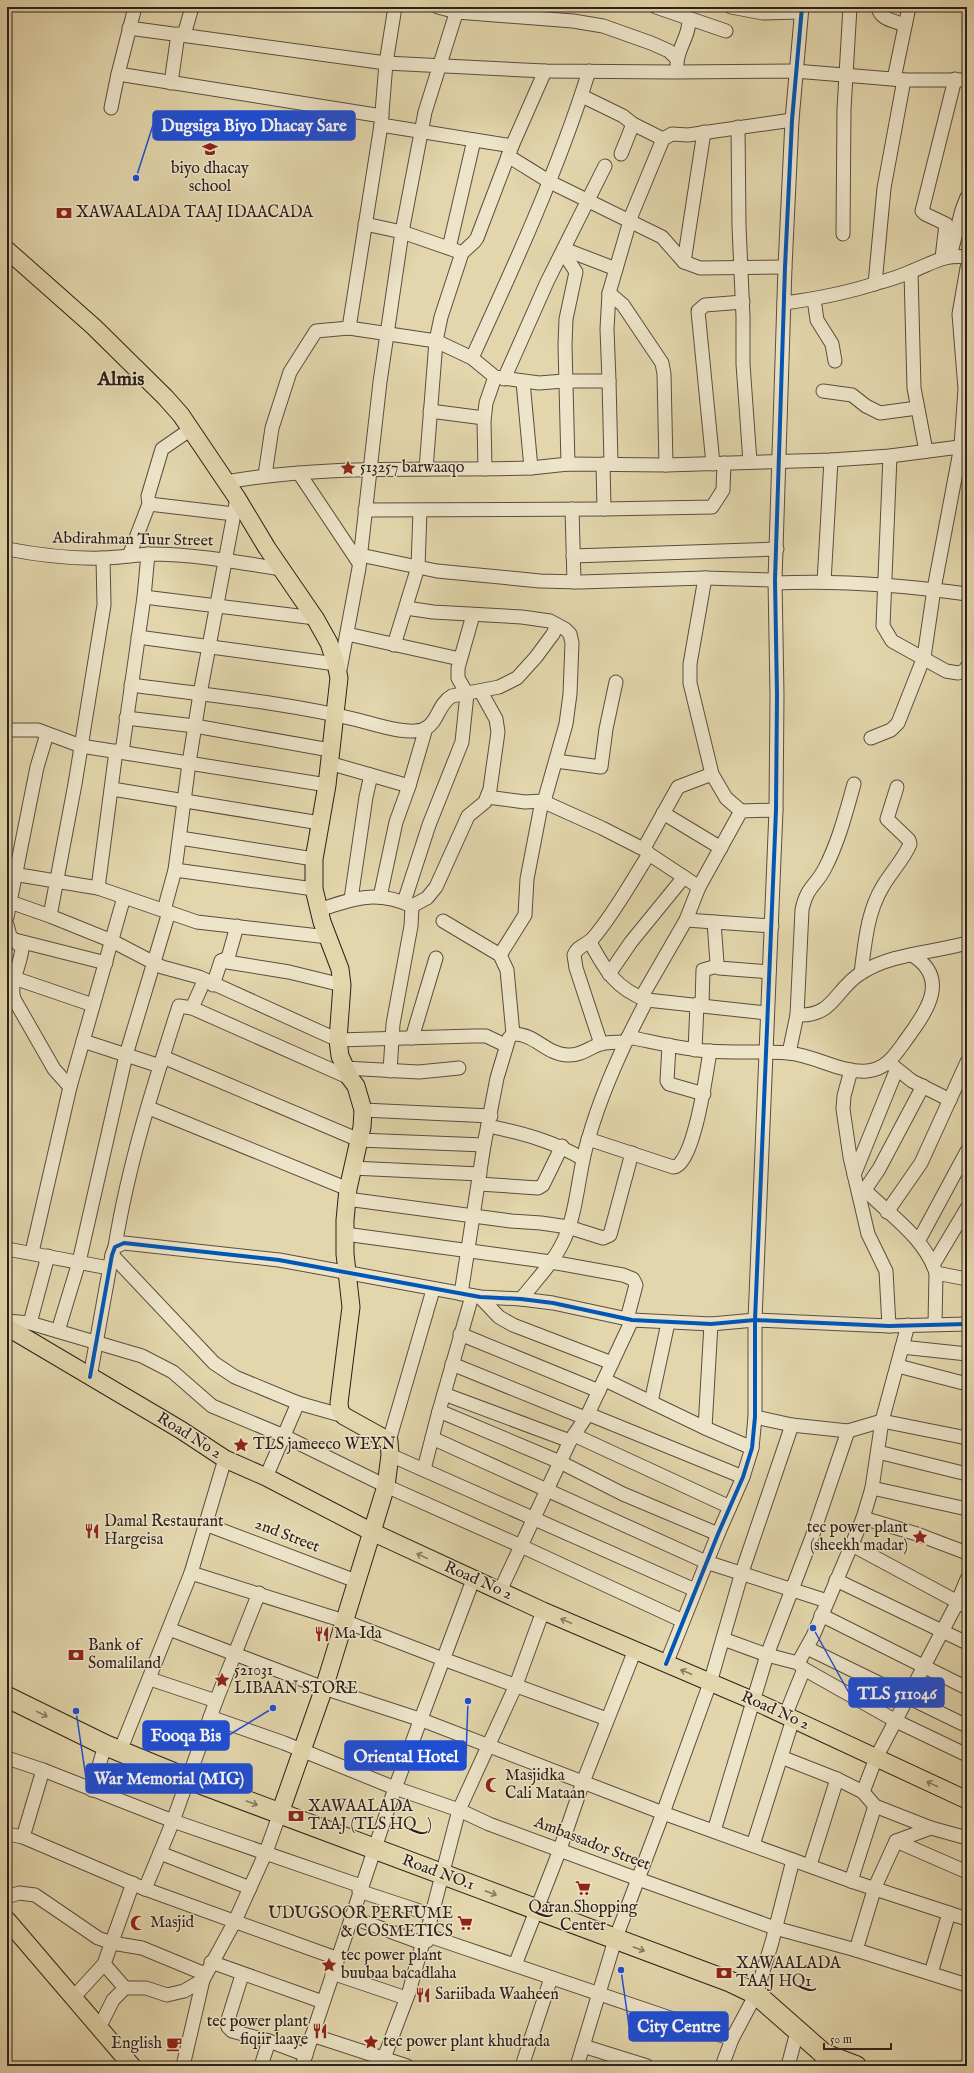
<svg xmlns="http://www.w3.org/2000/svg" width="974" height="2073" font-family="'IM FELL English',serif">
<rect width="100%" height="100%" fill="#e3d6ac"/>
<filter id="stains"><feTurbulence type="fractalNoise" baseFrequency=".005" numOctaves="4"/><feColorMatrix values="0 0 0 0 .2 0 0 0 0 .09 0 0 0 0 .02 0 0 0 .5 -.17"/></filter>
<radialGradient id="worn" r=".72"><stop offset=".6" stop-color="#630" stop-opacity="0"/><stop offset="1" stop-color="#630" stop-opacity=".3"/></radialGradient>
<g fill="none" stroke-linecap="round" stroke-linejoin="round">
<defs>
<g id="minor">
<polyline points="438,7 457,12 573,21 603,26 651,43 669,51 676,58"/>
<polyline points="656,7 726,31"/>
<polyline points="731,7 763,13 801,12"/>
<path d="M878,7C880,20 895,21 905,25"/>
<polyline points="129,28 386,63 545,71 676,72 795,71 904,80 967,80"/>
<polyline points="184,35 192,7"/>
<path d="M677,64C677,49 690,35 689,19"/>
<polyline points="118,74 382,116"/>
<polyline points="894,79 909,7"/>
<polyline points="171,83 178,34"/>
<polyline points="582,96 623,116 633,124 663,139"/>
<polyline points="111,108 118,74 135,7"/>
<polyline points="381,125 512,146"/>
<polyline points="738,127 739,226 743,317 743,364 750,462"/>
<polyline points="621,154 633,124"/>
<polyline points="508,156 550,182 662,237 684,262 700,268 785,267"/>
<polyline points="365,224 402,232 457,251"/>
<polyline points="843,234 844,109 850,7"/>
<polyline points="449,248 474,140"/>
<polyline points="564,249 616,269"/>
<polyline points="563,252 576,272 566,319 565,345 568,464"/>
<polyline points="950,256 962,210 967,197"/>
<polyline points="942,258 946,224 925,214 922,211 955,79"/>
<polyline points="684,262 704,132"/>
<polyline points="911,272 914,388 926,451"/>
<polyline points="875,284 884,188 904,80"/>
<polyline points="609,293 623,305 662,363 664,374 666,465"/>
<polyline points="814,299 817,320 832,344 835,361"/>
<path d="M784,303C815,299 847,293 877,283C889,280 901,276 912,271C933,263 944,254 967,257"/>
<polyline points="349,328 381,125 386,63 395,7"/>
<path d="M472,358C515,264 558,170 589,71"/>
<polyline points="504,379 547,282 605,166"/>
<polyline points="609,381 607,329 609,293 632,214 663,139 672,134 688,135 792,120"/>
<polyline points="523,382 531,468"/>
<polyline points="823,391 852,395 866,406 880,413 917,408"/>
<polyline points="430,411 484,418"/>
<polyline points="890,456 883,626 892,641 946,671 958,673 964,671 967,667"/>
<polyline points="603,464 604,509"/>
<polyline points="713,464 698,311 705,305 743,302"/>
<polyline points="426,469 436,341 441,317 462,253 474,242 477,238 512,146 545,71"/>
<polyline points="485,469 484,421 486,403 495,377"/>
<polyline points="299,473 359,563"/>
<polyline points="265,475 272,428 290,372 316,331 349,328 436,341 472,358 495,377 539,383 564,381 609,381 611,463"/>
<path d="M226,482C326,464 430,471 531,468L568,464L666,465L831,460L890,456L967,446"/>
<polyline points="149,504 234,514"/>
<polyline points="572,509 574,582"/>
<polyline points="365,510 604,509 712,507 723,490 724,463"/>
<path d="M7,549C38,555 71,559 103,558C118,558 134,555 149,554C193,554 238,562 281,569"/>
<polyline points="360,555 437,571 540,581 580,582 705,578 775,580"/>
<polyline points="129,556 149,504 148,496 162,449 191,429"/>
<polyline points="573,556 777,549"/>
<polyline points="705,578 690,664 690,683 712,774 726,798 741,811"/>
<polyline points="824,582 831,460"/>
<path d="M775,583C839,580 903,585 967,594"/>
<polyline points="144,597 315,618"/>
<polyline points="406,608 433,612 522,617 550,621 565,629 570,634 572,643 570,694 566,724 545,798 542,801 525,802 487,797"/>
<polyline points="347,634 460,659"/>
<polyline points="138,637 336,664"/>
<polyline points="394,645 418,567 420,511"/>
<polyline points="339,675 359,568 380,382 402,232 425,112 458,7"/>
<path d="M131,685C206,695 284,702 358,720C374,724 411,737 426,728C438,722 438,704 452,696L499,687L517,678L536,657L553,634L557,625"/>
<polyline points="126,718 195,726 330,750"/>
<polyline points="7,730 38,730 81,746 327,785"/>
<polyline points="871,738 891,730 898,723 924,657 934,589 961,446 965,389 959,314 967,268"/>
<polyline points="122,752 144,597 148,554"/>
<polyline points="556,761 601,767 606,729 616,682"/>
<polyline points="329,763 409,786"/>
<polyline points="112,789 320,823"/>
<polyline points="663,813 721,848"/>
<polyline points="180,838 314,859"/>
<polyline points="175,870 314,889"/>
<polyline points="7,873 98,888 197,922 328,937"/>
<polyline points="699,887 649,854 644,848 678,787 712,774"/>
<polyline points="98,888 116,751"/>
<polyline points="380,897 396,822 409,786 426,728"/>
<polyline points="351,899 366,797 371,775"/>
<polyline points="10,902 50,916 112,941 162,967 199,977 338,1040 473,1036 486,1036 505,1045"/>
<polyline points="404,902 429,825 462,742 467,694 458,678 458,668 473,615"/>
<polyline points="412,906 427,898 436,887 468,816 485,802 490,789 498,732 496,719 481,692"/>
<polyline points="164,910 175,870 189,763 200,694 237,498"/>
<path d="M319,910C354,898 376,890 412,906"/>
<polyline points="50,916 75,784 104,605 103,558"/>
<polyline points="7,917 37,767 47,734"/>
<polyline points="686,920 772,926"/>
<polyline points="443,921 500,955 507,970 513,1034"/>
<polyline points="714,922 717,963 719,968 769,972"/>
<path d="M7,925L10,936L22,948C21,965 9,982 14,999L54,1069L70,1087"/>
<polyline points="15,940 106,963"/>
<path d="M590,942C605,970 616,989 647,1000L767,1013"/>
<polyline points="500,955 525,915 527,879 542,801 602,828 645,850"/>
<polyline points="221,961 289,972 342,985"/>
<path d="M861,973C865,943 867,912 883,886C891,872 904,859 910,844L909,840L887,819L897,787"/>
<polyline points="609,974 631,942 684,877"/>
<polyline points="14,978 93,1005"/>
<polyline points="213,985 221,961 228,958 237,926"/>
<polyline points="641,998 686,920 699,887 741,811 776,810"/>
<polyline points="702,1005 703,970 717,966"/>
<polyline points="192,1008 204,981"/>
<path d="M797,1015C834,1017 835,989 861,973C893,953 932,953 967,943"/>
<path d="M628,1037C654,1042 681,1049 708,1051C735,1053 761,1051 788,1053C814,1055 840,1073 867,1071C888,1069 897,1052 908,1037C927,1011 950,978 912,955"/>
<polyline points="412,1038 436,958"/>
<polyline points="83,1041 160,1066"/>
<path d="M601,1044L576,968L574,955C578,945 588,945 594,937C615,912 631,882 649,854"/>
<polyline points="669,1045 667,1081 669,1084 704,1094"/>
<polyline points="695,1050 697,1004"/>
<path d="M789,1053L797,1015L802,910C807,886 816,886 825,868C839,841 846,812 854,784"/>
<polyline points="163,1057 359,1140 484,1145"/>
<polyline points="892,1065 912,1081 950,1100"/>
<polyline points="344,1068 419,1072 459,1068"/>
<polyline points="851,1070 844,1096 843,1109 850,1157 868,1234 886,1271 889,1326"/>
<polyline points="390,1071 393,1024 411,926 412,906"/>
<polyline points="149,1108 348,1189"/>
<polyline points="363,1110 491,1116"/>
<path d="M488,1126C522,1133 553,1141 583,1159"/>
<path d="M588,1139L673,1167C694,1167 707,1069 710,1051"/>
<polyline points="352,1168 480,1174"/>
<polyline points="854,1175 896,1071"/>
<polyline points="479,1184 538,1188 543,1185 562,1146"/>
<path d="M865,1190C890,1215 925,1238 936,1273L935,1324"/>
<polyline points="860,1197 879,1169 923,1086"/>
<polyline points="347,1199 511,1221 541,1223 568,1227 603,1238 610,1235 632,1153"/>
<polyline points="887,1212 921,1163 967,1062"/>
<polyline points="345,1234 551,1262 623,1275 633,1279 636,1285 627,1319"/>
<polyline points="919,1240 967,1151"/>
<path d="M115,1247C128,1165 154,1084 179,1006L192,1008L350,1078"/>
<polyline points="7,1249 109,1268"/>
<polyline points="32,1252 70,1087 124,897"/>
<polyline points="112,1255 214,1363 235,1377 298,1403 344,1416"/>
<polyline points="933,1265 967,1208"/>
<polyline points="936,1273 967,1279"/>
<path d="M461,1294L484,1145L497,1078L509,1038L513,1034C534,1033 547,1055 568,1055C580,1056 589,1048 600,1044C608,1042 617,1042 625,1042"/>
<polyline points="480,1297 499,1317 513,1325 612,1363"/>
<path d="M521,1299C536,1280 554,1262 564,1240C578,1209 578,1172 588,1140C602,1091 623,1045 647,1000"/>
<polyline points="7,1321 30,1323 142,1356 173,1372 212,1406 284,1436 386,1486 521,1546 683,1621"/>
<polyline points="30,1323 48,1256"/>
<polyline points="58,1331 79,1262 126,1055 169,912"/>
<polyline points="460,1334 599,1391"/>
<polyline points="902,1347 967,1354"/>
<polyline points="452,1364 585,1418"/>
<polyline points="898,1366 967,1384"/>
<polyline points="90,1377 112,1255 115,1247 124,1243 279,1260 480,1297 521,1299 553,1303 632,1320 711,1324 755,1320 889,1326 967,1324"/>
<polyline points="605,1380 705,1428 752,1448"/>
<polyline points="444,1394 570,1441"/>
<polyline points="651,1402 668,1323"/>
<polyline points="439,1411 560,1462 623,1494 718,1534"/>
<polyline points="588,1414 743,1477"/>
<polyline points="755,1417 792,1425 848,1431 882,1421 967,1438"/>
<polyline points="705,1428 711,1324"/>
<polyline points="574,1435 730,1507"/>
<polyline points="432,1438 706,1562 827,1601"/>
<polyline points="389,1441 433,1290"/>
<polyline points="878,1452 967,1474"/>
<polyline points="390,1455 695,1590"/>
<polyline points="424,1469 439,1411 472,1296"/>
<polyline points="266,1477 298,1403"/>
<polyline points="872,1488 967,1509"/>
<polyline points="863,1518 917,1534 967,1553"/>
<polyline points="205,1524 356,1581"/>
<polyline points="852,1545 967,1607"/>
<polyline points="191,1573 344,1621 443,1659 607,1719"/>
<polyline points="836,1580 967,1643"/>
<polyline points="500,1591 560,1462 570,1441 588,1414 632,1320"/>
<polyline points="543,1611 516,1685 459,1810 428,1929 429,1936 732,2039"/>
<polyline points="821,1615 967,1688"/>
<polyline points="169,1629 324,1688 422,1720 663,1813 851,1881 967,1919"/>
<polyline points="723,1639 767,1655 798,1663 804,1669 896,1721 967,1755"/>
<polyline points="807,1648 967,1726"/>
<polyline points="798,1663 813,1636 863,1518 872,1488 882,1421 908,1325"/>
<polyline points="666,1664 718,1534 743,1477 752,1448 755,1417 755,1320 776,810 777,695 775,580 785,267 792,120 802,7"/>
<polyline points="150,1679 216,1701"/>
<polyline points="785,1716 804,1669"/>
<polyline points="210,1717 284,1743 395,1788 459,1810 489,1824 638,1879 775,1928 856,1950 967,1985"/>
<polyline points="120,1751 191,1573 225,1459"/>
<polyline points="781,1757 837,1779 863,1792 875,1806 931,1828 967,1838"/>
<polyline points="7,1758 43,1770 173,1821 361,1886"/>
<polyline points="92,1790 105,1745"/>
<polyline points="863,1792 876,1758 957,1603 967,1579"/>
<polyline points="714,1831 767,1655 812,1537 848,1431"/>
<polyline points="7,1834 23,1837 145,1889 336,1958"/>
<polyline points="23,1837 43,1770"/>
<polyline points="896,1841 967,1872"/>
<polyline points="753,1845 793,1719"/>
<polyline points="160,1853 250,1888"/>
<polyline points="810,1865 837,1779"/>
<polyline points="851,1881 875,1806"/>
<polyline points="145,1889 173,1821 216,1701 259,1593"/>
<polyline points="359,1891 432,1915"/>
<polyline points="7,1897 19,1893 35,1895 98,1938 112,1943 142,1948 205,1974"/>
<polyline points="351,1917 419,1942 427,1941 428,1938"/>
<polyline points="856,1950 875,1887 896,1841 931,1828"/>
<polyline points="211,1962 323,2002"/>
<polyline points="104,1964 125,1988"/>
<polyline points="515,1965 559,1852 583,1782 635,1650"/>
<polyline points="332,1973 406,1998"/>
<polyline points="931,1973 949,1913"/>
<polyline points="242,1975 227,2023 228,2027 232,2031 269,2041 306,2055"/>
<polyline points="73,1998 104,1964 133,1883"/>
<polyline points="99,2028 113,2000 125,1988 146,1988 167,1995 184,1991 203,1980"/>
<polyline points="312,2035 407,2066"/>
<polyline points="583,2046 647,2066"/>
<polyline points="384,2058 409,1992 423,1942"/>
<polyline points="183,2066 203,1980 235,1921 266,1852 280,1813"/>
<polyline points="261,2066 269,2041"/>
<polyline points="302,2066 395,1788 473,1580"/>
<polyline points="522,2066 551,1978"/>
<polyline points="577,2066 615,1940 663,1813 710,1683 742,1572 792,1425"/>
<polyline points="722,2066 732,2039 756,1994 772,1942 793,1860"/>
<polyline points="788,2066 797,2032"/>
<polyline points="821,2066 824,2054"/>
</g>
<g id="major">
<polyline points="7,250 94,327 165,397 181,415 237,498 267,548 315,618 329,643 336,664 339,678 327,785 314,859 314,889 322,922 340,969 342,985 338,1040 340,1056 350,1078 356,1086 363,1110 362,1127 348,1189 345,1220 345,1254 351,1307 339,1403 340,1411 344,1416 389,1441 390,1455 386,1486 324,1688 280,1813"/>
<polyline points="7,1327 181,1430 225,1459 266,1477 372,1532 543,1611 754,1701 967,1800"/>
<polyline points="7,1920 132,2066"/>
</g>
<polyline id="highway" points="7,1697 105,1745 188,1779 731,1982 756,1994 824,2054 856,2066"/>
</defs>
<!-- minor casing -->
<use href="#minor" stroke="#5a4e3f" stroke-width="15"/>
<!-- major casing -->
<use href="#major" stroke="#2d201b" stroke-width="19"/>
<!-- highway casing -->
<use href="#highway" stroke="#2d201b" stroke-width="22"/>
<!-- minor -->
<use href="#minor" stroke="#ede4c9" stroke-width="13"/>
<!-- major -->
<use href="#major" stroke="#e3d6ac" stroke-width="17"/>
<!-- highway -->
<use href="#highway" stroke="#e3d6ac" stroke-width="20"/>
<defs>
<g id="cycleway">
<polyline points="90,1377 112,1255 115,1247 124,1243 279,1260 480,1297 521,1299 553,1303 632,1320 711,1324 755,1320 889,1326 967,1324"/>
<polyline points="666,1664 718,1534 743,1477 752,1448 755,1417 755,1320 776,810 777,695 775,580 785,267 792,120 802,7"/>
</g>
</defs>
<!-- cycleway casing -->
<use href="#cycleway" stroke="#ede4c9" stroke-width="6"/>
<!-- cycleway -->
<use href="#cycleway" stroke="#0057b8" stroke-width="4"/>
</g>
<!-- one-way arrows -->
<defs><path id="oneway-shaft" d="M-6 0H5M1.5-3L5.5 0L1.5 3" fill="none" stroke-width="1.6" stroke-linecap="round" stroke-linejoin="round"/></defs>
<g stroke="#887b64">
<use href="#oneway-shaft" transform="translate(422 1556) rotate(-155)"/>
<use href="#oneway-shaft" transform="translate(566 1621) rotate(-157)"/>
<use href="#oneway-shaft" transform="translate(686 1672) rotate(-157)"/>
<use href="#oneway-shaft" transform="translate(42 1714) rotate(26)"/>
<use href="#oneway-shaft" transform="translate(932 1784) rotate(-155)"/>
<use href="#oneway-shaft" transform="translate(252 1803) rotate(20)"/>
<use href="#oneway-shaft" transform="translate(491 1893) rotate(20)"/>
<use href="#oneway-shaft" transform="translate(639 1949) rotate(20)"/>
</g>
<!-- icons -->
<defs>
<symbol id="school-bare" viewBox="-9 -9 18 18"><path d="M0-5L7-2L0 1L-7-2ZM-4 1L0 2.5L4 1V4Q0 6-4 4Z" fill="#8f2418" stroke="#ede4c9" stroke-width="2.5" paint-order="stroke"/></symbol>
<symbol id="bank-bare" viewBox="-9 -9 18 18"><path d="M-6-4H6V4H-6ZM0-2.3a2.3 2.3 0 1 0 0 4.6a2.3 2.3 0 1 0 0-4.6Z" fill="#8f2418" stroke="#ede4c9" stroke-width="2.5" paint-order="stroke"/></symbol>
<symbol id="sight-bare" viewBox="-9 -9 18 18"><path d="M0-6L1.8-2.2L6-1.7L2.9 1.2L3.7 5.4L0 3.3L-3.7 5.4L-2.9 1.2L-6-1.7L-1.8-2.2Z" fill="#8f2418" stroke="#ede4c9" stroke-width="2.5" paint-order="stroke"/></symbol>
<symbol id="restaurant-bare" viewBox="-9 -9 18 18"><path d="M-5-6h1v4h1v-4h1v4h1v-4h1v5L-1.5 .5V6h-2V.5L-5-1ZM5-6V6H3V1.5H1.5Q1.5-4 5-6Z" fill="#8f2418" stroke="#ede4c9" stroke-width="2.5" paint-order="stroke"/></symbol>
<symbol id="mosque-bare" viewBox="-9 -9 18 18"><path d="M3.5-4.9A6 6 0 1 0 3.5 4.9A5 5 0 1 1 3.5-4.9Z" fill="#8f2418" stroke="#ede4c9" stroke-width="2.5" paint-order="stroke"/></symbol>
<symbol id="supermarket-bare" viewBox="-9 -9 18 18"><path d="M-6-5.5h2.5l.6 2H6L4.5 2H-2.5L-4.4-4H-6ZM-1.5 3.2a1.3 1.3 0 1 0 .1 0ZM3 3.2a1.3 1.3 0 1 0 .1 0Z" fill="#8f2418" stroke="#ede4c9" stroke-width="2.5" paint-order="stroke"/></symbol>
<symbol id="cafe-bare" viewBox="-9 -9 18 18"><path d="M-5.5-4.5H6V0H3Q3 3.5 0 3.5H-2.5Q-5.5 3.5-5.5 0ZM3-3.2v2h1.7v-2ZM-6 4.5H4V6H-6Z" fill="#8f2418" stroke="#ede4c9" stroke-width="2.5" paint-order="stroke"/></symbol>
</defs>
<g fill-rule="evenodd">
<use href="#school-bare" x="199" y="138" width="22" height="22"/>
<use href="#bank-bare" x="53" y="202" width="22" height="22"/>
<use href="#sight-bare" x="337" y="457" width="22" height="22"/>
<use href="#sight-bare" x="230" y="1434" width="22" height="22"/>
<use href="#restaurant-bare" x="81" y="1520" width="22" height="22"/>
<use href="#sight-bare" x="909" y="1526" width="22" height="22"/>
<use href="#restaurant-bare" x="311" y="1623" width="22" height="22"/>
<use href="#bank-bare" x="65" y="1644" width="22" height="22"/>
<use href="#sight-bare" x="211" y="1669" width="22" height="22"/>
<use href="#mosque-bare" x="482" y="1774" width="22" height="22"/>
<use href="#bank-bare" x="285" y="1805" width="22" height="22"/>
<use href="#supermarket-bare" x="572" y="1877" width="22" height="22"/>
<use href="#mosque-bare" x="127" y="1912" width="22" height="22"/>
<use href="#supermarket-bare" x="454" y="1912" width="22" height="22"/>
<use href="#sight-bare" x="318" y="1954" width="22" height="22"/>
<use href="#bank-bare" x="713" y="1962" width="22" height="22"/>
<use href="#restaurant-bare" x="412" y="1984" width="22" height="22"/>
<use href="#restaurant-bare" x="309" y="2020" width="22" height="22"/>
<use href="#sight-bare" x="360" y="2031" width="22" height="22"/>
<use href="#cafe-bare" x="163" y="2033" width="22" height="22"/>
</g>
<g text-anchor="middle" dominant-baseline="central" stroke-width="3" stroke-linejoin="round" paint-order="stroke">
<!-- poi labels -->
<g font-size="16" fill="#2d201b" stroke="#ede4c9" text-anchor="start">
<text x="210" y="169" text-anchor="middle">biyo dhacay<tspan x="210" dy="18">school</tspan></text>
<text x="76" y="213">XAWAALADA TAAJ IDAACADA</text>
<text x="360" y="468">513257 barwaaqo</text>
<text x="253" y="1445">TLS jameeco WEYN</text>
<text x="104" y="1522">Damal Restaurant<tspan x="104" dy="18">Hargeisa</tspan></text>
<text x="908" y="1528" text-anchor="end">tec power plant<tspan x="908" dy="18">(sheekh madar)</tspan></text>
<text x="334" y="1634">Ma Ida</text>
<text x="88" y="1646">Bank of<tspan x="88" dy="18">Somaliland</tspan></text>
<text x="234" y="1671">521031<tspan x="234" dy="18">LIBAAN STORE</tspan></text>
<text x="505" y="1776">Masjidka<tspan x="505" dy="18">Cali Mataan</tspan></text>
<text x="308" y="1807">XAWAALADA<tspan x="308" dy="18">TAAJ (TLS HQ)</tspan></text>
<text x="583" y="1908" text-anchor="middle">Qaran Shopping<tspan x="583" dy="18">Center</tspan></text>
<text x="453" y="1914" text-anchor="end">UDUGSOOR PERFUME<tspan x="453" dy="18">&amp; COSMETICS</tspan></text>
<text x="150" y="1923">Masjid</text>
<text x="341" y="1956">tec power plant<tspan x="341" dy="18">buubaa bacadlaha</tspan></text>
<text x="736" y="1964">XAWAALADA<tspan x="736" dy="18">TAAJ HQ1</tspan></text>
<text x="435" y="1995">Sariibada Waaheen</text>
<text x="308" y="2022" text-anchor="end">tec power plant<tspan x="308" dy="18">fiqiir laaye</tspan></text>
<text x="383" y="2042">tec power plant khudrada</text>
<text x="162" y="2044" text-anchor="end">English</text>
</g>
<!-- street labels -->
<g font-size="16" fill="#2d201b" stroke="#ede4c9">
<text transform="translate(133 540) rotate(1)">Abdirahman Tuur Street</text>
<text transform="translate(189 1436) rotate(32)">Road No 2</text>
<text transform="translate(287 1536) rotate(21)">2nd Street</text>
<text transform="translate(478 1581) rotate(24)">Road No 2</text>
<text transform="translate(775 1711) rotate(24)">Road No 2</text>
<text transform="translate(592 1844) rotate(21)">Ambassador Street</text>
<text transform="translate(438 1873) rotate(20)">Road NO.1</text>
</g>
<!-- district labels -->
<g font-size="20" font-weight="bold" fill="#2d201b" stroke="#ede4c9">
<text x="121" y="379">Almis</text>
</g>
</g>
<!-- callouts -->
<path fill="none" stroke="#1d4ed8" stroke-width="1.5" d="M136 178L153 125M813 1628L849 1693M273 1708L229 1735M468 1701L466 1756M76 1711L86 1778M621 1970L629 2026"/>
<g fill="#1d4ed8" stroke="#ede4c9" stroke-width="1.5">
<circle cx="136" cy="178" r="4"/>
<circle cx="813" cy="1628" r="4"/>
<circle cx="273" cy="1708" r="4"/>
<circle cx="468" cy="1701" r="4"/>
<circle cx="76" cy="1711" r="4"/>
<circle cx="621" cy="1970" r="4"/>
</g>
<g fill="#1d4ed8" stroke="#1d4ed8" stroke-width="1.5">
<rect x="153" y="111" width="202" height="29" rx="4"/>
<rect x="849" y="1678" width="95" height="29" rx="4"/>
<rect x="143" y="1721" width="86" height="29" rx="4"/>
<rect x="345" y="1741" width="121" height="29" rx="4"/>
<rect x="86" y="1764" width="166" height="29" rx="4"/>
<rect x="629" y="2012" width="99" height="29" rx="4"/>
</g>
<g font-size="17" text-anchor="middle" font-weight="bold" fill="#fff">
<text x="254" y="131">Dugsiga Biyo Dhacay Sare</text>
<text x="897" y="1699">TLS 511046</text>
<text x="186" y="1741">Fooqa Bis</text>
<text x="406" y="1762">Oriental Hotel</text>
<text x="169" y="1784">War Memorial (MIG)</text>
<text x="679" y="2032">City Centre</text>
</g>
<!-- margin -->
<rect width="974" height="2073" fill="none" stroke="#e3d6ac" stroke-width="24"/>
<rect x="8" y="8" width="958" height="2057" fill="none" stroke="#2d201b" stroke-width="2"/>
<rect x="12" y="12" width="950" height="2049" fill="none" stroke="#2d201b"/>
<!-- scale -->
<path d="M824 2043v6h67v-6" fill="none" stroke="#2d201b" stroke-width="2"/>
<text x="830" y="2043" font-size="12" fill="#2d201b" stroke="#ede4c9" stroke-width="3" paint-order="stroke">50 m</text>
<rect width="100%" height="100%" filter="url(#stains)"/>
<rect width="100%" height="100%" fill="url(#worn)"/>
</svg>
